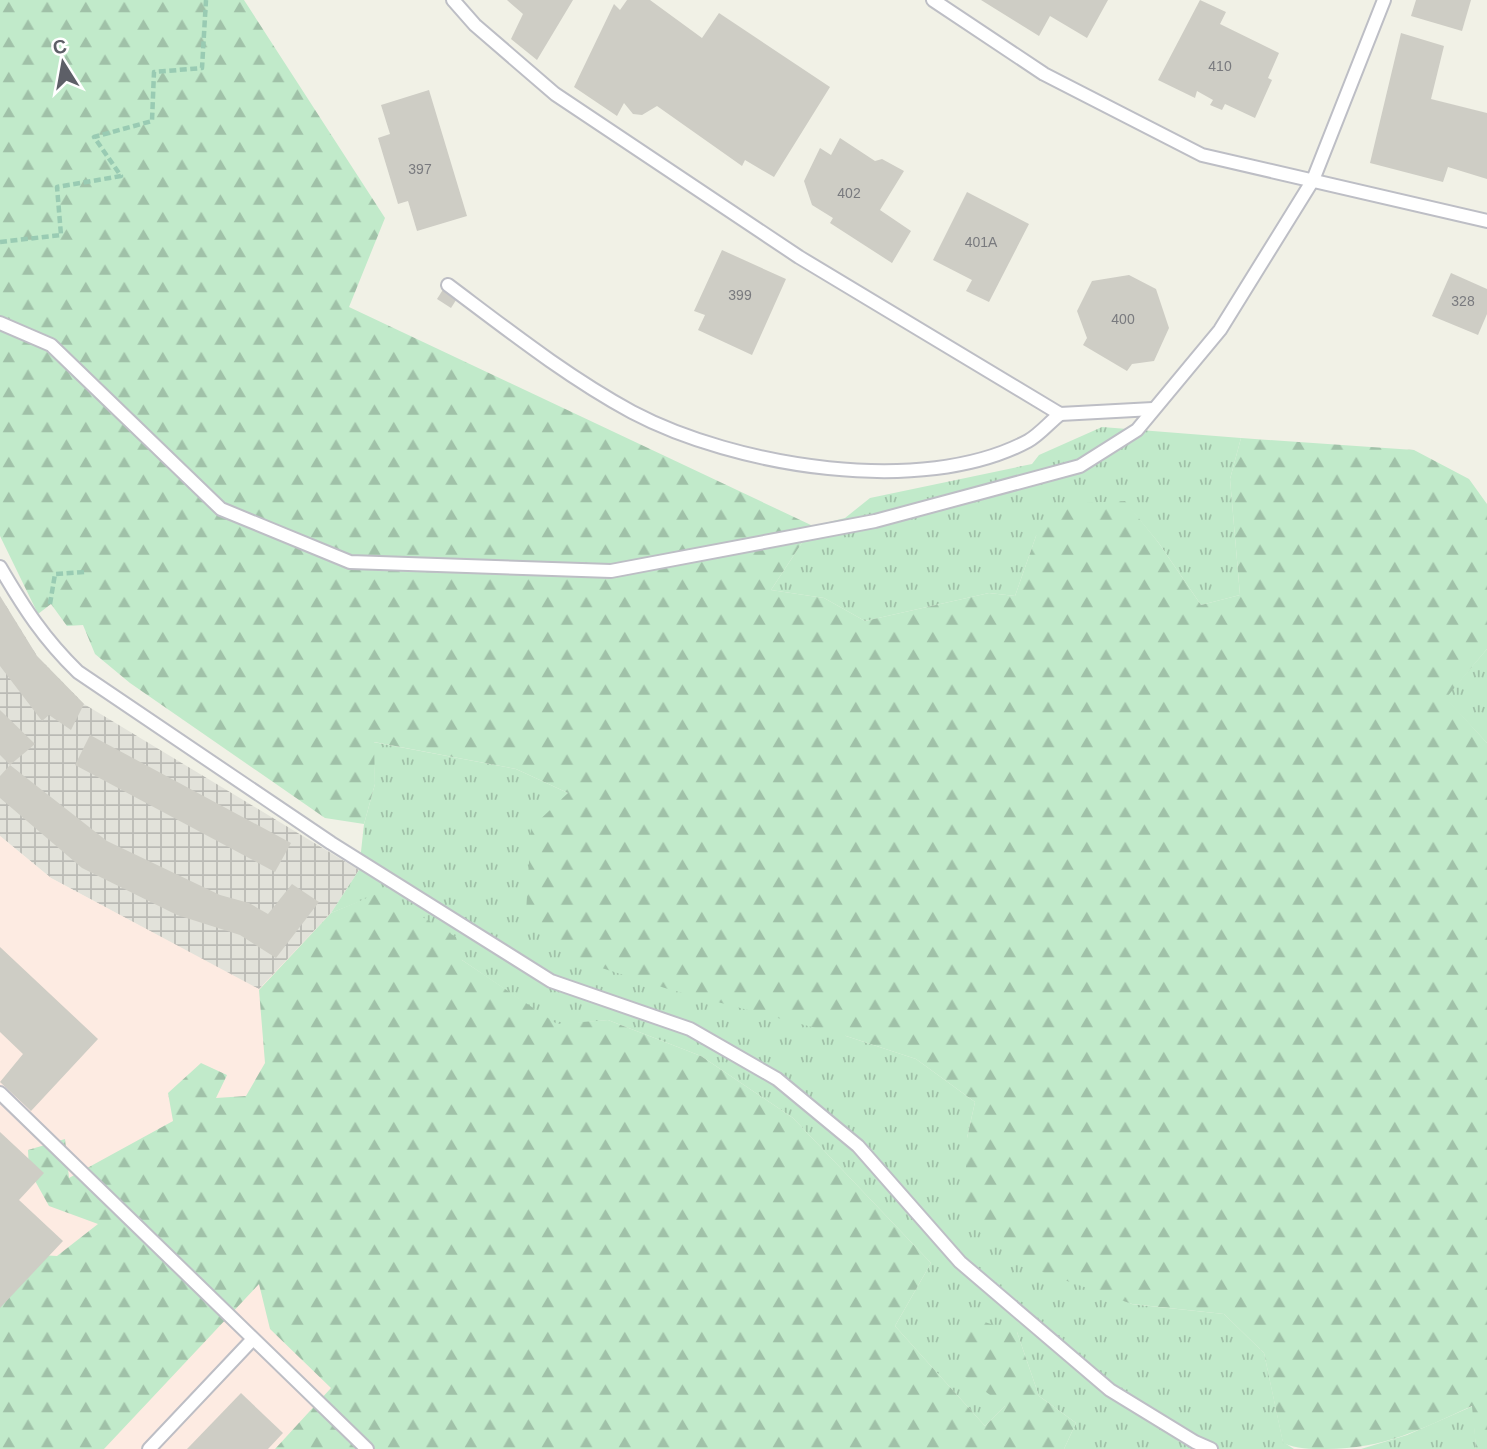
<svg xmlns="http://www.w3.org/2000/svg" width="1487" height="1449" font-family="Arial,sans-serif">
<defs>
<pattern id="industrial-grid" width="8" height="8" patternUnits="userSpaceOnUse" patternTransform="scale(1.75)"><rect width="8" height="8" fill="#e2e2da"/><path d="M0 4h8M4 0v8" fill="none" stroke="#babab5"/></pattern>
<pattern id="grass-tufts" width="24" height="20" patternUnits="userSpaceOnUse" patternTransform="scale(1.75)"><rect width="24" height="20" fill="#c1eaca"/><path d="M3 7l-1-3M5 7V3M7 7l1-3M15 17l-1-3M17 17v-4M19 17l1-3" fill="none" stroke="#a0c1a8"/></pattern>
<pattern id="forest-firs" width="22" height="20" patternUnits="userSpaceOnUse" patternTransform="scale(1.75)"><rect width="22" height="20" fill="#c1eaca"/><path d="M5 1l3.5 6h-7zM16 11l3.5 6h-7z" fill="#a0c1a8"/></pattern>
</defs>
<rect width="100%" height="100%" fill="#f1f1e6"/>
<!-- industrial -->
<polygon fill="url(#industrial-grid)" points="0,596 37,656 84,704 359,870 331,913 259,990 51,878 0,836"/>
<!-- medical -->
<polygon fill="#fdebe2" points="0,836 51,878 259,989 331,913 894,1449 0,1449"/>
<!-- grass -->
<g fill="url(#grass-tufts)">
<polygon points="1102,427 1241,438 1230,479 1240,595 1201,605 1158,542 1124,501 1036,536 1015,596 989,593 865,621 824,598 771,590 813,526 845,518 870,498 1032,464 1039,455"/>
<polygon points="1487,649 1487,743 1445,698"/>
<polygon points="373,742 516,769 568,793 846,1036 916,1059 975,1102 967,1138 1131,1304 1224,1314 1264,1353 1283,1442 1294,1449 1064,1449 1076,1423 1039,1396 1017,1332 1005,1406 985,1426 895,1326 931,1263 793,1118 701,1056 608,1020 557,1025 462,960 381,893 331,913 359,870 364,824 375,784"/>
<polygon points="1473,1406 1476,1449 1361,1449 1407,1435"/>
</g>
<!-- forest -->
<g fill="url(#forest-firs)">
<path d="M0,0H244L385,218L349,307L813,526L771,590L824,598L865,621L989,593L1015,596L1036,536L1067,504L1125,501L1158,542L1201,605L1240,595L1230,479L1241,438L1414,450L1469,479L1487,504V649L1446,698L1487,743V1449H1476L1472,1406C1421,1429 1384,1449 1326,1449C1310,1449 1297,1449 1283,1443L1264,1353L1224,1314L1132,1304L1022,1265L964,1220L967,1138L975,1102L916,1059L846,1036L668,989L567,957L526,913L531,828L568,793L516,769L374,742L375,784L364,824L325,818L130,683L95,654L83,625L67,626L51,604L38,614L0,536Z"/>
<polygon points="381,892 456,937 462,960 557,1024 608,1020 701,1056 793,1118 931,1263 895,1326 985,1426 1005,1406 959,1372 965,1316 1017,1332 1039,1396 1076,1423 1064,1449 275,1449 331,1388 270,1329 259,1284 104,1449 0,1449 0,1257 6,1253 57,1256 98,1224 49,1206 29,1170 28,1150 65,1139 69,1178 173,1121 168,1093 201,1063 227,1075 216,1098 246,1096 265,1063 259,990 331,913"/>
</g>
<!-- building -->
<g fill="#cecdc5">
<polygon points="507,0 573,0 537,60 511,39 523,14"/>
<polygon points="627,0 650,0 702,38 719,13 830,87 774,177 745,160 742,166 657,106 642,115 633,114 624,103 617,116 574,87 614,4 620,10"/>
<polygon points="981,0 1108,0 1087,38 1050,16 1039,36"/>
<polygon points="1200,0 1226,12 1220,24 1279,53 1268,78 1272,80 1255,118 1225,104 1222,110 1210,105 1213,100 1197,91 1195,98 1158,80"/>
<polygon points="1416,0 1471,0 1462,31 1411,16"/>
<polygon points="1401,33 1444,46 1431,99 1487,113 1487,179 1448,167 1443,182 1370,163"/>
<polygon points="429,90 467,216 417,231 408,201 398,204 378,138 390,134 381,105"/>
<polygon points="840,138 875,161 882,159 904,171 880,210 911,231 892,263 830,223 833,218 812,205 804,181 820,148 831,155"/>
<polygon points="967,192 1029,224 989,302 966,291 972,280 933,260"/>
<polygon points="722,250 786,279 752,355 698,330 705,315 694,311"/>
<polygon points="1451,273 1487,289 1487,314 1478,335 1432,316"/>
<polygon points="1129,275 1156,289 1169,328 1154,361 1132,364 1127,371 1083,345 1087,338 1077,311 1092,281"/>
<polygon points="444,288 458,297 451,308 437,299"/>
<polygon points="0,596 37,656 84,704 71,730 49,715 42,721 0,666"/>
<polygon points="0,710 35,744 10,765 0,755"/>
<polygon points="90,735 291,843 275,872 75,765"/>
<polygon points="10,765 107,841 220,895 249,903 268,914 292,884 319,902 276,958 240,935 177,915 82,868 0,798 0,776"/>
<polygon points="0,947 98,1039 31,1111 0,1082 23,1054 0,1032"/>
<polygon points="0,1132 44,1173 19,1200 63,1241 0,1308"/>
<polygon points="241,1393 283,1433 268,1449 187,1449"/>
</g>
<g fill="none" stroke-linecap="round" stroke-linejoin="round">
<defs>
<g id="lane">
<polyline points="453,0 475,25 555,94 799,257 1060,414 1153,409"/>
<polyline points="933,0 1044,74 1202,155 1487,221"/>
<path d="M448,285C508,330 566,376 632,412C734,466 922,498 1028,441C1039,435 1050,422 1060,414"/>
<polyline points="0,323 51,345 221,509 350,562 611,571 875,521 1080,466 1137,430 1220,330 1313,180 1384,0"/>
<path d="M0,567C24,608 44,639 78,672L331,843L551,981L690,1029L777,1079L858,1146L960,1262L1110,1390L1195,1442L1211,1449"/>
<polyline points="0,1093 367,1449"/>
<polyline points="149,1449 253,1339"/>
</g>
</defs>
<!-- lane casing -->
<use href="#lane" stroke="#bdbec5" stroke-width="16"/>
<!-- path -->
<g stroke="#99cbb3" stroke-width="4.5" stroke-dasharray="7 3.5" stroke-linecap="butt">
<polyline points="0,242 61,235 57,187 121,176 94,137 152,121 154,72 202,68 206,0"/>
<polyline points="50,604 55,574 86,572"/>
</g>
<!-- lane -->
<use href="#lane" stroke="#fff" stroke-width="12"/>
</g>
<g text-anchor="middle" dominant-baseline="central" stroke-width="5" stroke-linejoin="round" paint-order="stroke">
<!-- number labels -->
<g font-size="14" fill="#797a7e">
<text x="1220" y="66">410</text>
<text x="420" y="169">397</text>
<text x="849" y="193">402</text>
<text x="981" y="242">401А</text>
<text x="740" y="295">399</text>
<text x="1463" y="301">328</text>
<text x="1123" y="319">400</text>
</g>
</g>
<!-- north arrow -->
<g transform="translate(63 63) rotate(349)" stroke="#ffffff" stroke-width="5" paint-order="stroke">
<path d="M0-5L12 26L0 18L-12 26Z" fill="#5d5f67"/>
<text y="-10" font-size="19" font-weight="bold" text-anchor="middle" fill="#5d5f67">С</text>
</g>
</svg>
